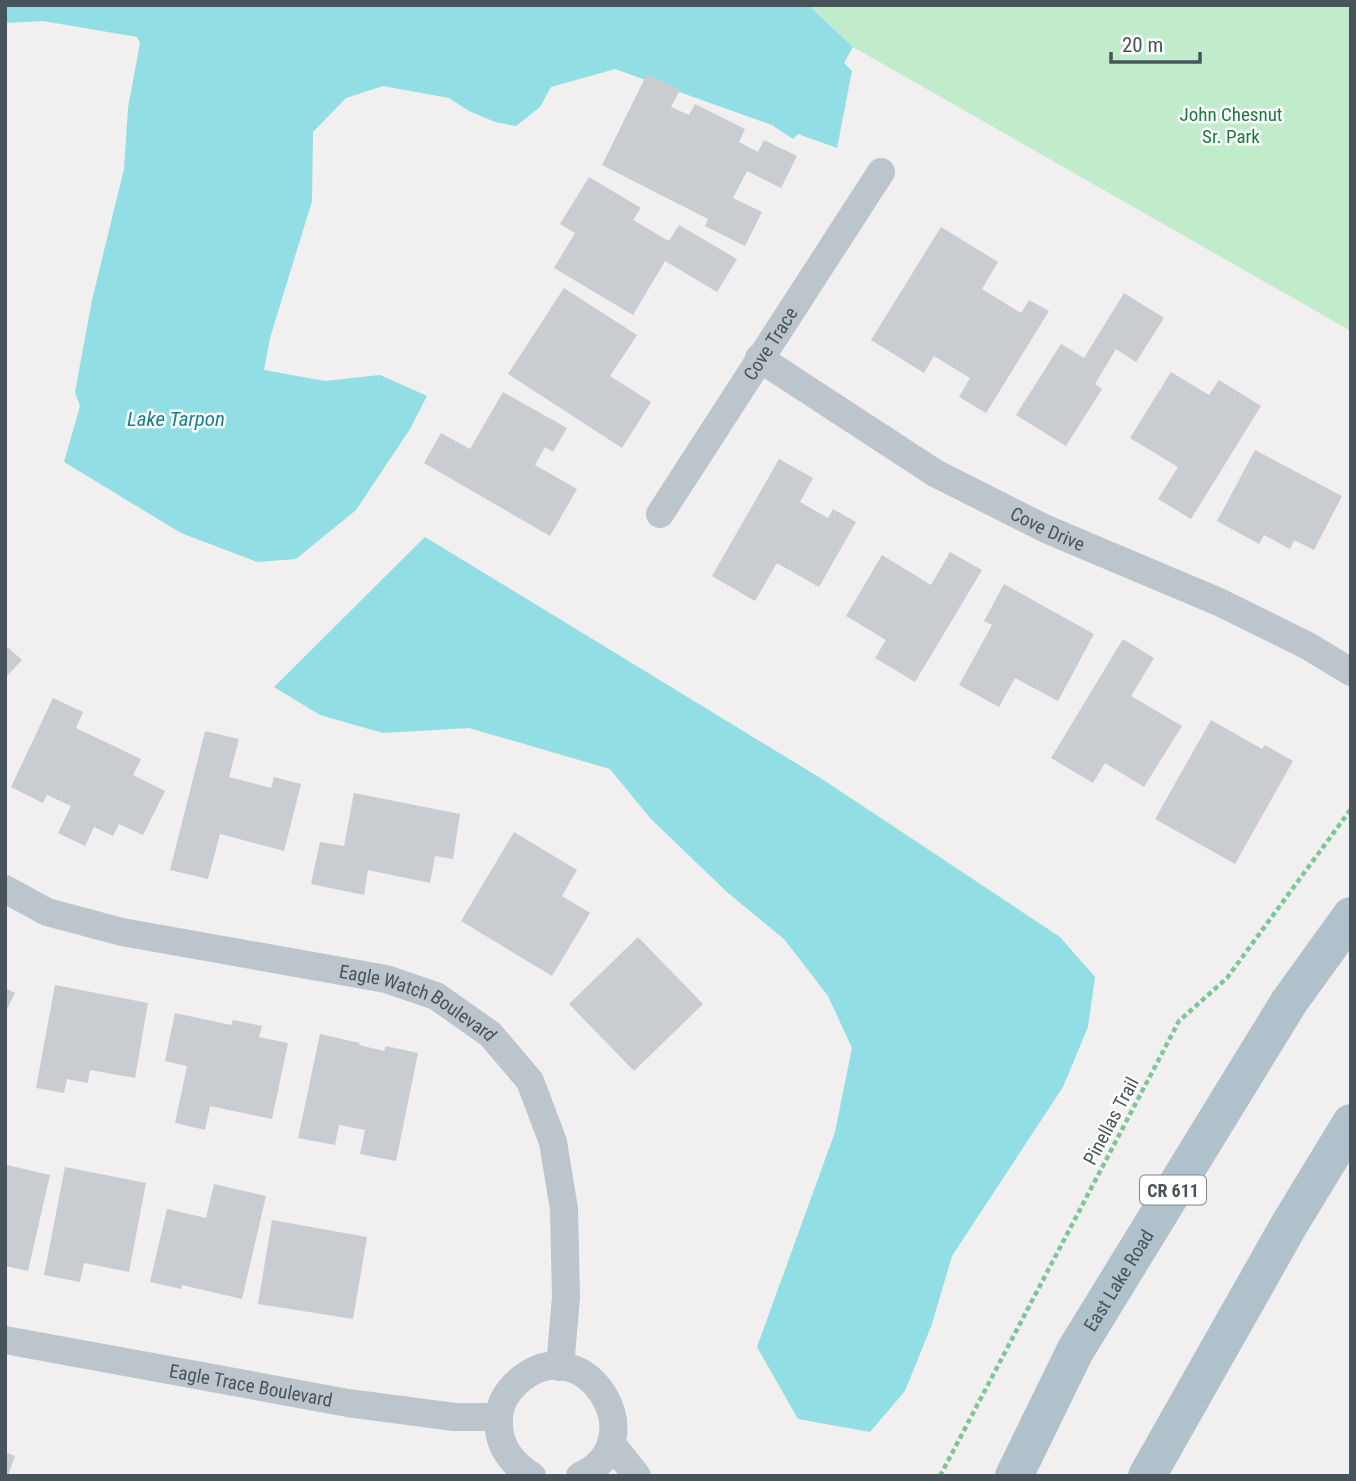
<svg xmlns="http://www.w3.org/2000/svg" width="1356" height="1481" font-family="'Roboto Condensed',sans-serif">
<rect width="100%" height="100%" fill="#f1efef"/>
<!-- green -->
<polygon fill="#c1eccc" points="808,5 1351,5 1351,331 853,47"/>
<!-- water -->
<g fill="#91dee5">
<polygon points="5,5 808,5 853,47 844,63 852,71 837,148 798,134 793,139 772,125 615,69 551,87 540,107 516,126 495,122 469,111 449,98 383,86 346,98 313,132 312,201 270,338 264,370 325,381 380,375 427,396 410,429 356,510 296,559 257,562 181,533 64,462 80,406 75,392 92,300 124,169 128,108 140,43 137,37 43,21 5,23"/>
<polygon points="425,537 822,779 1060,937 1095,977 1088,1027 1063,1087 952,1256 932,1324 905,1391 870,1432 798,1419 757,1347 835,1132 852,1048 828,996 784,939 728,893 650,818 610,769 469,728 383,733 320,715 274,687"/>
</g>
<!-- building -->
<g fill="#c9cdd1">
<polygon points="647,74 680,90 671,107 689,115 695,104 745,129 739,142 758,152 764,140 797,156 781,188 747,171 733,198 762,212 745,246 705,226 708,219 602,165"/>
<polygon points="589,177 641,208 633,220 669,241 679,225 737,259 717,292 665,261 633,315 554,268 575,233 560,224"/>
<polygon points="941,227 998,262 982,289 1021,313 1029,300 1049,311 986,413 959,397 970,378 934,356 924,373 871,340"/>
<polygon points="564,288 637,335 610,376 651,402 622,448 508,374"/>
<polygon points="1124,293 1164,318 1136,362 1116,349 1095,384 1102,389 1066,446 1016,415 1061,344 1084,358"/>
<polygon points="1171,372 1209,395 1219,380 1261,406 1191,519 1158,499 1178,467 1130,438"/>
<polygon points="503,392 567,428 553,452 545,447 535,465 577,489 550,536 424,463 441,433 470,449"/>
<polygon points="1255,450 1342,496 1314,550 1294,540 1290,549 1264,535 1259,544 1217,521"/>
<polygon points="779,459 813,478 800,502 828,518 833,509 856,522 819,587 777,563 755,601 712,576"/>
<polygon points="950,552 982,570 915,682 875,658 886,640 846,616 882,555 931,585"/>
<polygon points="1004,584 1094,634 1058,701 1015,678 999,707 959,685 992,625 984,621"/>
<polygon points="1123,639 1154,658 1131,696 1182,726 1144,787 1105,763 1093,783 1051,758"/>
<polygon points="5,645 22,660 5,678"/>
<polygon points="53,698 83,712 76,728 141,759 133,775 165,791 143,835 119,824 113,836 94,827 85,846 58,833 71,806 47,795 43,803 11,787"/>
<polygon points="1211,720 1262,749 1265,745 1293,761 1235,864 1155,819"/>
<polygon points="205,731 239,739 229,777 271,788 274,777 301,784 284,851 220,834 208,879 170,870"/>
<polygon points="354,793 460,814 453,859 435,856 430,883 368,870 364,895 311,884 320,842 344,846"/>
<polygon points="514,832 577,870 562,896 590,913 552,976 461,921"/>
<polygon points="638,937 703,1004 634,1071 569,1004"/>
<polygon points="55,985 148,1003 135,1078 90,1070 88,1083 67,1079 64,1093 36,1088"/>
<polygon points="5,988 15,993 5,1013"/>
<polygon points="175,1013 231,1025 233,1020 262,1026 259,1037 288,1043 272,1119 210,1106 205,1130 175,1123 187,1066 165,1061"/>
<polygon points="320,1034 360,1043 359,1045 384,1051 386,1046 418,1053 396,1161 360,1154 365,1130 339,1125 335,1145 298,1138"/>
<polygon points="7,1165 50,1175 28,1271 5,1266 5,1175"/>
<polygon points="65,1167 146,1183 129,1272 84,1263 80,1282 44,1275"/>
<polygon points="214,1184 266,1196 242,1299 182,1285 181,1289 150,1282 167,1209 206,1218"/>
<polygon points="272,1220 367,1237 353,1319 258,1304"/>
<polygon points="5,1452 15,1456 8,1476 5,1476"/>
</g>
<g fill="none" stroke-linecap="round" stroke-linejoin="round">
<!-- path -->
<polyline stroke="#7bc798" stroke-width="4.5" stroke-dasharray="5 3.5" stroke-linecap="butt" points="940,1476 1179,1021 1227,978 1351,809"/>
<!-- minor -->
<g stroke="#bbc5cb" stroke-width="28">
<path id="s1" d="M759,358L935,473L1046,529L1219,602L1308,646L1351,672"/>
<path id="s2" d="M660,514L881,172"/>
<path id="s3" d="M5,889L47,912L122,932L386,979L436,996L490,1034L530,1081L553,1142L564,1209L566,1297L560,1367"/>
<path id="s4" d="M5,1340L348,1403L454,1417H499"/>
<polyline points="611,1443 637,1476"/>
<path d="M532,1476C511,1463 497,1445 499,1419C499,1403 509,1389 521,1379C585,1327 657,1441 580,1476"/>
</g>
<!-- primary -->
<g stroke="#b1c1cc" stroke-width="38">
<path id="s5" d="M1014,1476L1075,1351L1289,1002L1351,916"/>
<polyline points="1147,1476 1289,1225 1351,1123"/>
</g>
</g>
<g text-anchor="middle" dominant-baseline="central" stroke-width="5" stroke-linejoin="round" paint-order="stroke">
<!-- shield labels -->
<rect fill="#fff" stroke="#7f878c" stroke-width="2" x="1140" y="1175.5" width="66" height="29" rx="5"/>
<g font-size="18" font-weight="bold" fill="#48545b">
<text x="1173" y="1190">CR 611</text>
</g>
<!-- park labels -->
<g font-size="19" fill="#1e7740" stroke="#fff">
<text x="1231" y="114">John Chesnut<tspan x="1231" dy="22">Sr. Park</tspan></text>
</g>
<!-- street labels -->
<g font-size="19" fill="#48545b" stroke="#fff">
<text stroke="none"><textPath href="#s2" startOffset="203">Cove Trace</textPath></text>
<text stroke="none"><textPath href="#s1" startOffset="336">Cove Drive</textPath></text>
<text stroke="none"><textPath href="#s3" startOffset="432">Eagle Watch Boulevard</textPath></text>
<text transform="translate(1111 1121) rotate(-62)">Pinellas Trail</text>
<text stroke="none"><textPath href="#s5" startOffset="222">East Lake Road</textPath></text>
<text stroke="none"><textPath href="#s4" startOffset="250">Eagle Trace Boulevard</textPath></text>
</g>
<!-- water labels -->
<g font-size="21" font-style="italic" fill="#16808a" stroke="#fff">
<text x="176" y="419">Lake Tarpon</text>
</g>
</g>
<!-- border -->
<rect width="1356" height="1481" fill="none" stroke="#48545b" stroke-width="14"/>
<!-- scale -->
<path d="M1111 52v10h89v-10" fill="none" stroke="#48545b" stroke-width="3.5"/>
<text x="1122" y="52" font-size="21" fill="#48545b" stroke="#ffffff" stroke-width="5" paint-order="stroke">20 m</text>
</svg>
